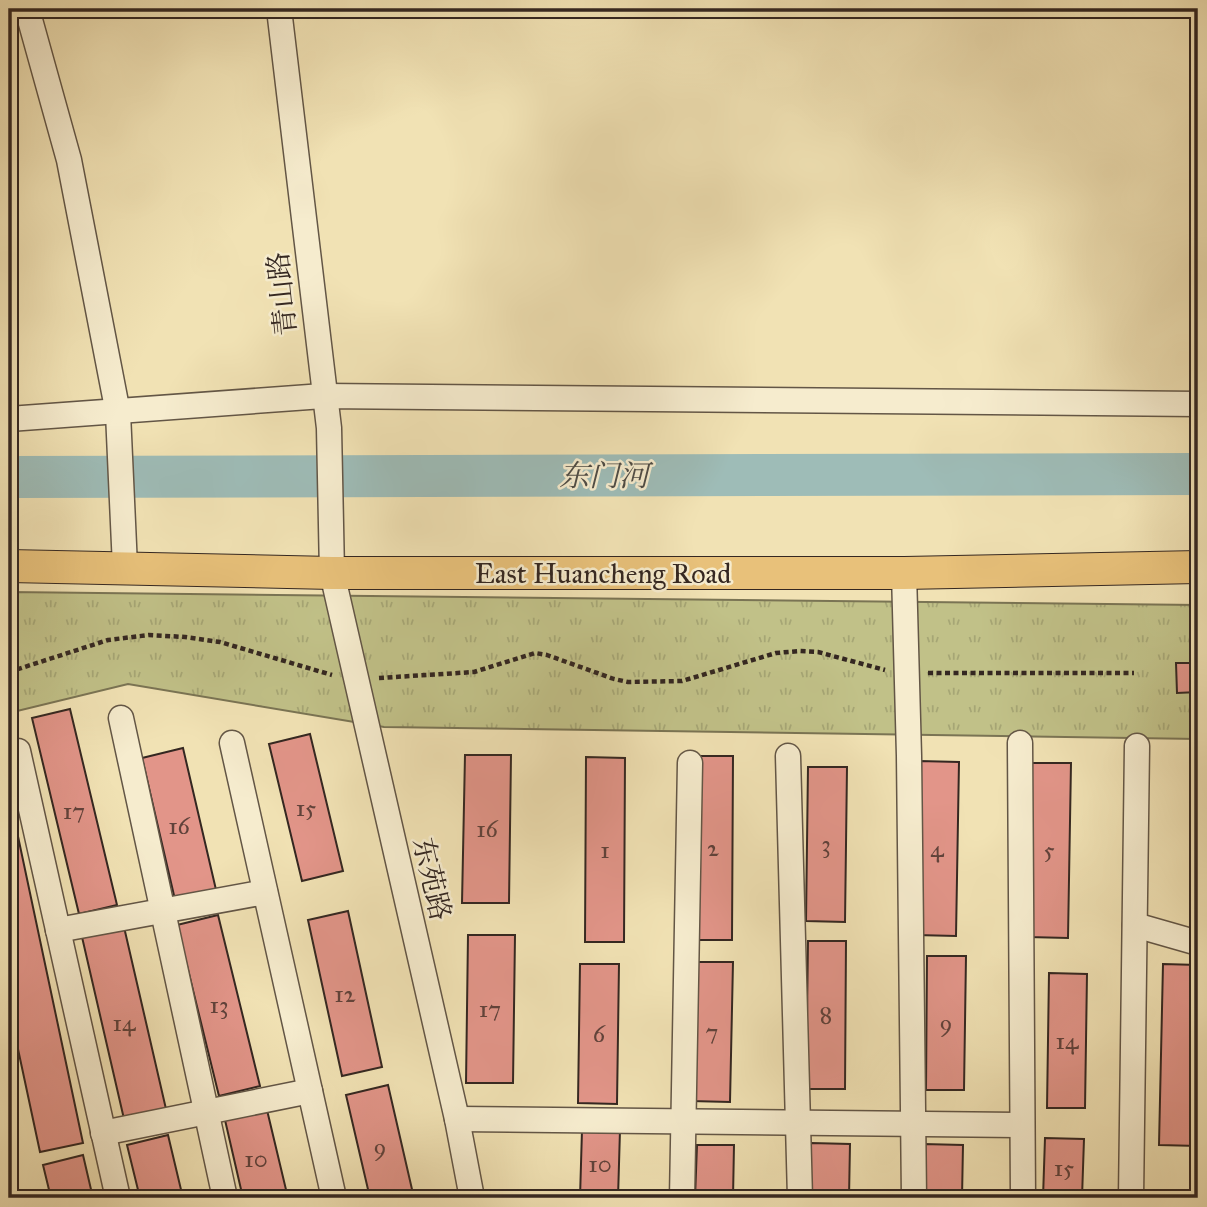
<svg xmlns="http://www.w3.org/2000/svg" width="1207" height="1207" font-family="'IM FELL Great Primer','Noto Serif SC',serif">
<defs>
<pattern id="park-tufts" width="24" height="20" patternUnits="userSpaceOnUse" patternTransform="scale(1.75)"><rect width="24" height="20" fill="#c1c188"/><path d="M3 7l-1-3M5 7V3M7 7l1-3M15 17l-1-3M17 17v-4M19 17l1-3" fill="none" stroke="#a6a675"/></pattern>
</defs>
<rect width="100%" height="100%" fill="#f1e2b4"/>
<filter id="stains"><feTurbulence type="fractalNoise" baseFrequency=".00286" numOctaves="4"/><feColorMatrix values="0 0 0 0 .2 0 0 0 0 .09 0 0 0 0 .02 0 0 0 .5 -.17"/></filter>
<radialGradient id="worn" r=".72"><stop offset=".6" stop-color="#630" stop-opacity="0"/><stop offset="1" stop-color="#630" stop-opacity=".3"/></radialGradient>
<!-- park -->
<polygon fill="url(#park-tufts)" stroke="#7a7454" stroke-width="2" points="9,592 1198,605 1198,739 384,727 128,684 9,713"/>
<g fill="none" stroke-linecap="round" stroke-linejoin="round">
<!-- river -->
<polyline stroke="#9ebcb7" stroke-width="42" points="9,477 1198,474"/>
</g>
<!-- building -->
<g fill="#e29589" stroke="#342721" stroke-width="2">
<polygon points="1190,647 1198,647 1198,692 1177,693 1176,663 1190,663"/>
<polygon points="70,709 117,905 79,914 32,718"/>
<polygon points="310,734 343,871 302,881 269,744"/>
<polygon points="183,748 217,894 176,904 142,758"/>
<polygon points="465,755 511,755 509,903 462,903"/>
<polygon points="694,756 733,756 732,940 693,940"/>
<polygon points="586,757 625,758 624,942 585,942"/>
<polygon points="919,761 959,762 956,936 916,935"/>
<polygon points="1031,763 1071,763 1068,938 1028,937"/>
<polygon points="808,767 847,767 845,922 806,921"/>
<polygon points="9,794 83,1143 40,1152 9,1007"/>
<polygon points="348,911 382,1067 342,1076 308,920"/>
<polygon points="218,915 260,1086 219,1096 177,925"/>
<polygon points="124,927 166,1109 124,1119 82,937"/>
<polygon points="468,935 515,935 513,1083 466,1083"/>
<polygon points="808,941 846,941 845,1089 806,1089"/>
<polygon points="927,956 966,956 964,1090 926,1090"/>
<polygon points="693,962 733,962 730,1102 691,1101"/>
<polygon points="580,964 619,964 617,1104 578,1103"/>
<polygon points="1163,964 1198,965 1198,1146 1159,1145"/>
<polygon points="1049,973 1087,974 1085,1108 1047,1108"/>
<polygon points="388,1085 414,1198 370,1198 346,1095"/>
<polygon points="267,1110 288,1198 243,1198 225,1120"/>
<polygon points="582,1130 620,1130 618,1198 580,1198"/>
<polygon points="168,1135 183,1198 140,1198 127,1145"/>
<polygon points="1045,1138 1084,1139 1082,1198 1043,1198"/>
<polygon points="811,1143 850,1144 849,1198 810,1198"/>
<polygon points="923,1144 963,1145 962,1198 922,1198"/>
<polygon points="697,1145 734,1145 733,1198 695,1198"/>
<polygon points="83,1155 93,1198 51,1198 43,1165"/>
</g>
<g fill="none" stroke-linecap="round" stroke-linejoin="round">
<defs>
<g id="minor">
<polyline points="27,9 69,160 118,413 125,567"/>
<polyline points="279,9 329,428 332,573 457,1119 472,1198"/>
<polyline points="9,419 323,396 1198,404"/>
<polyline points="904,573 909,756 914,1198"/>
<polyline points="121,718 225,1198"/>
<polyline points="232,743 334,1198"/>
<polyline points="1020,743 1023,1198"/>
<polyline points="18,751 118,1198"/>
<polyline points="788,756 800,1198"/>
<polyline points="1135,925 1198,943"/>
<polyline points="58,930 265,892"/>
<polyline points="457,1119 1022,1125"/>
<polyline points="103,1133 310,1091"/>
<polyline points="682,1198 690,763"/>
<polyline points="1131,1198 1137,746"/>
</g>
<polyline id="major" points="9,566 332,573 904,573 1198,567"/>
</defs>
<!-- minor casing -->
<use href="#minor" stroke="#635646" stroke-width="27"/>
<!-- major casing -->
<use href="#major" stroke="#342721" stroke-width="34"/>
<!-- path -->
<g stroke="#342721" stroke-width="4.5" stroke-dasharray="5 3.5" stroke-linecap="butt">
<polyline points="9,672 108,640 149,635 185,637 220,642 332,675"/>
<polyline points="928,673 1134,673"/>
<polyline points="379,678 474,672 535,653 547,655 614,679 628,682 682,681 776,653 800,651 818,652 885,670"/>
</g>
<!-- minor -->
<use href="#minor" stroke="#f6ecce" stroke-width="24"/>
<!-- major -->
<use href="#major" stroke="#e8c17a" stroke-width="32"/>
</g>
<g text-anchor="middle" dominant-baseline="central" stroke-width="5" stroke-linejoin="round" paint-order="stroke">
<!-- number labels -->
<g font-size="24" fill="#60423b">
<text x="306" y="808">15</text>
<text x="74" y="811">17</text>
<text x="179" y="826">16</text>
<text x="487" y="829">16</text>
<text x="826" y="844">3</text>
<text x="713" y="848">2</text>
<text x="937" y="849">4</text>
<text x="605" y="850">1</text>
<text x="1049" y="850">5</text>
<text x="345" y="994">12</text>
<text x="219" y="1005">13</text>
<text x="490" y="1009">17</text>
<text x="826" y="1015">8</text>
<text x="124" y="1023">14</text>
<text x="946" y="1023">9</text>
<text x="712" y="1032">7</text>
<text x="599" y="1034">6</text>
<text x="1067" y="1041">14</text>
<text x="380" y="1147">9</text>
<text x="256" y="1159">10</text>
<text x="600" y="1164">10</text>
<text x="1064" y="1168">15</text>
</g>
<!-- street labels -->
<g font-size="28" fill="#342721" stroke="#f6ecce">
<text transform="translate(282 294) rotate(-96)">青山路</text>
<text x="603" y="573">East Huancheng Road</text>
<text transform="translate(432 879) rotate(77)">东苑路</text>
</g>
<!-- water labels -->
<g font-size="30" font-style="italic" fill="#4e4c46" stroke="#f6ecce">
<text x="604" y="476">东门河</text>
</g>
</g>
<!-- margin -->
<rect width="1207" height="1207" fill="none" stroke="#f1e2b4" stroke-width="35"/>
<rect x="10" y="10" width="1186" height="1186" fill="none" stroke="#342721" stroke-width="3.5"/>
<rect x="18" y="18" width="1172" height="1172" fill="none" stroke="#342721" stroke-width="2"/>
<rect width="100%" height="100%" filter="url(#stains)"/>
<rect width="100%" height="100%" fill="url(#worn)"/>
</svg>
